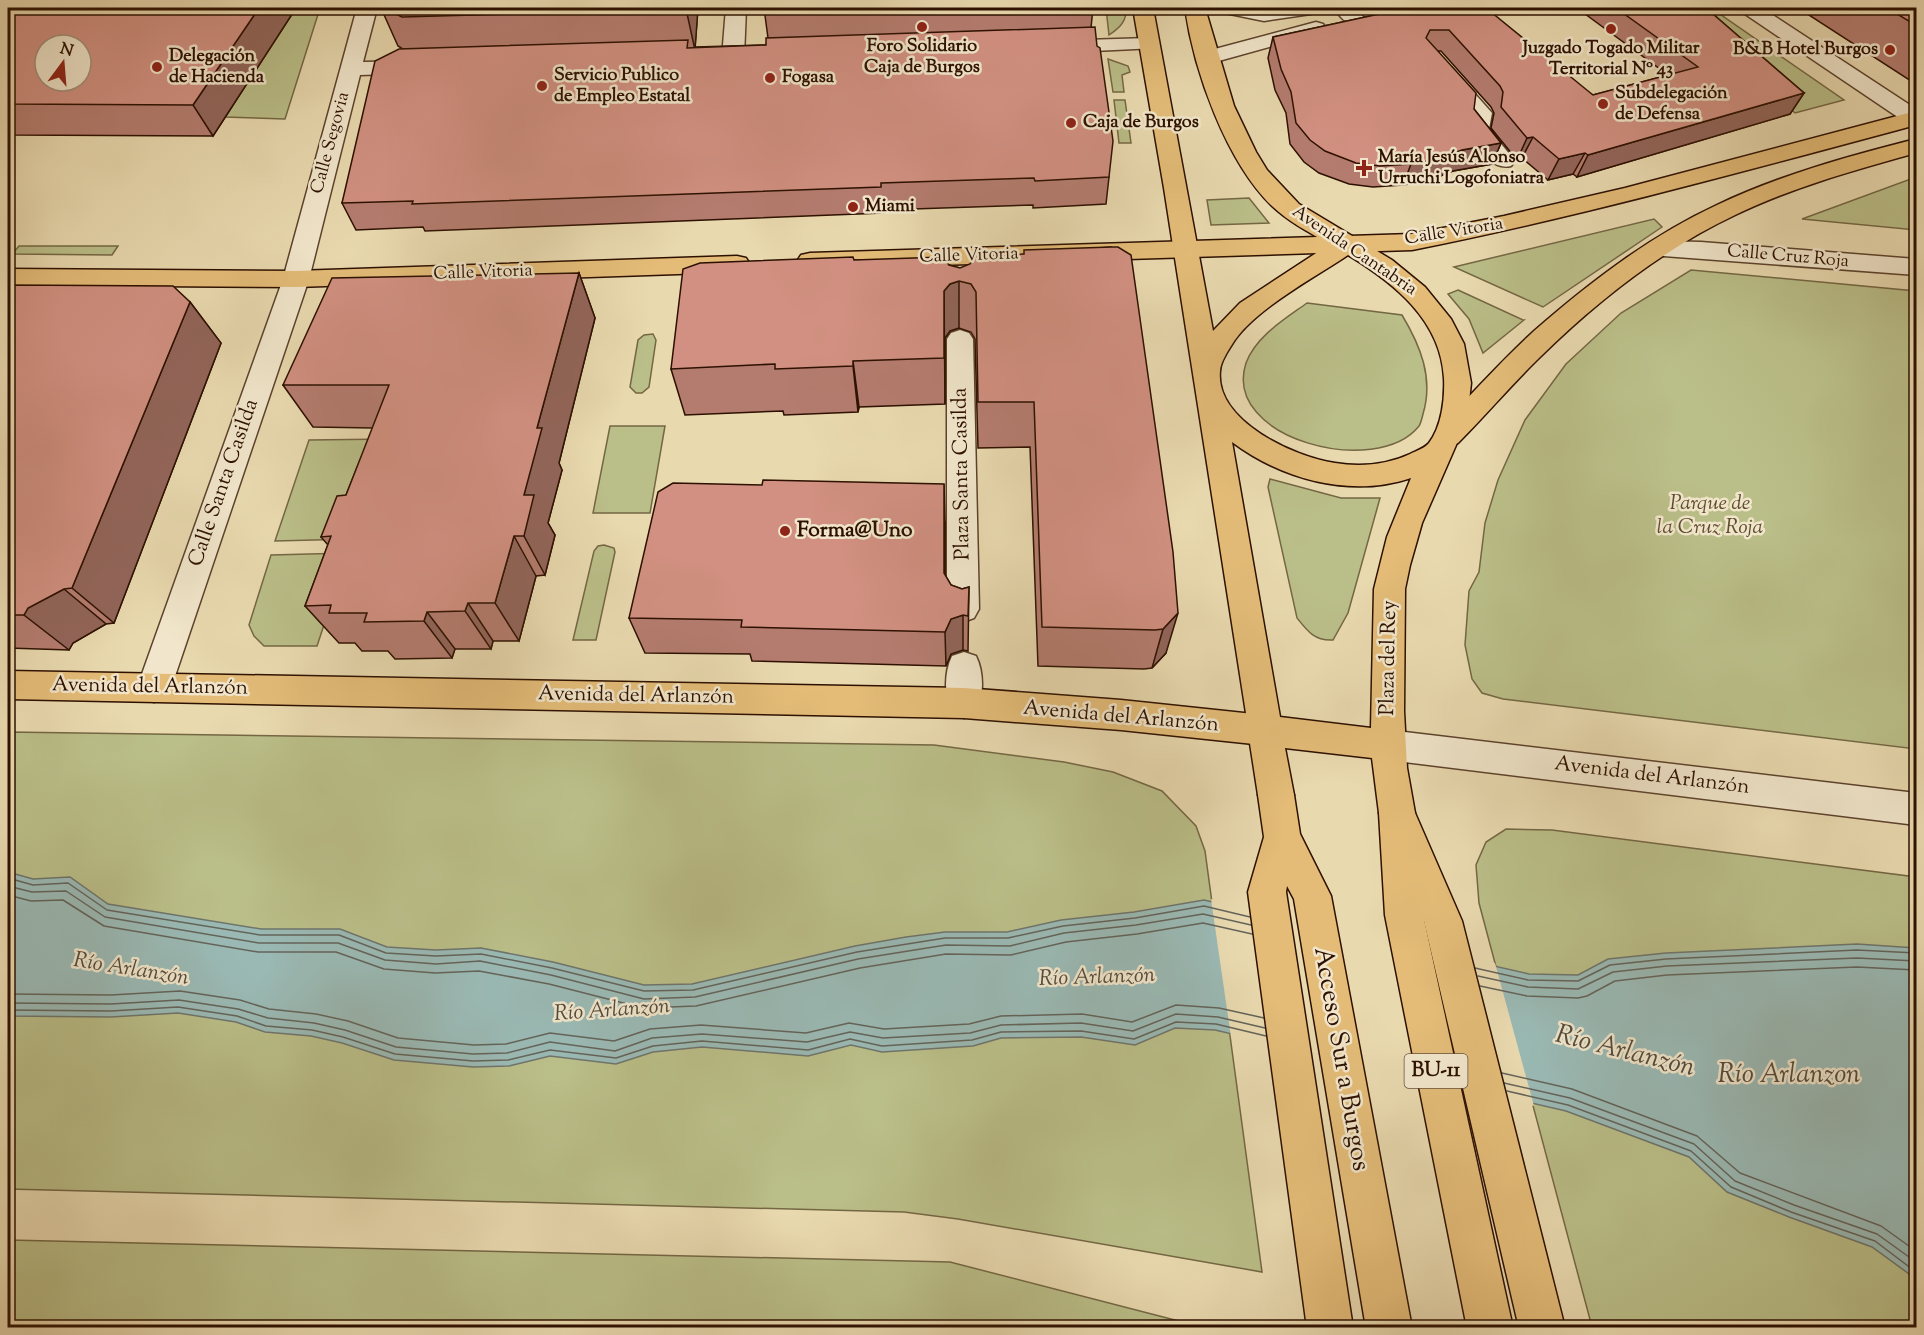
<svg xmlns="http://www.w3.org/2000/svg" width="1924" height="1335" font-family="'Sorts Mill Goudy',serif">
<rect width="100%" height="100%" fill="#e9d9af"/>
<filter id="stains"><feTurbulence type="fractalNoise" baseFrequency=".00333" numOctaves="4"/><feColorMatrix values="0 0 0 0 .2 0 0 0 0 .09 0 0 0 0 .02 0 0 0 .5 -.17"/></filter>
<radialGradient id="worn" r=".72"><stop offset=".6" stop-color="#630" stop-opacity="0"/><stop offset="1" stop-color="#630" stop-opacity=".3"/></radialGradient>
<!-- green -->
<g fill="#babe88" stroke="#746744" stroke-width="1.5">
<polygon points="296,8 320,8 285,119 225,117"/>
<path d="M1106,8H1113L1114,10L1126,13C1125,23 1118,29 1109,35Z"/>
<polygon points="1675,8 1711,8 1844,100 1795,113"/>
<polygon points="1108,59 1128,66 1130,72 1122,75 1124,92 1113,92"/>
<polygon points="1114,100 1125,100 1131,143 1119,143"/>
<polygon points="1916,177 1916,230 1802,219"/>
<polygon points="1249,198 1269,223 1211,225 1207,200"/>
<polygon points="1654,219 1662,227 1543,307 1454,267"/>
<polygon points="19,246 118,246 112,255 12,254"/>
<polygon points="1691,270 1916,291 1916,749 1503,699 1482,693 1472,679 1465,645 1469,591 1479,572 1485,523 1498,480 1525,420 1566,364 1621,313"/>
<polygon points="1458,290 1523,320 1524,320 1483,353 1469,319 1448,294"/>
<path d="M1307,303L1402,315C1420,345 1434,378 1423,414C1422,418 1421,423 1419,426C1377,479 1221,439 1246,363C1256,336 1285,319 1307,303Z"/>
<polygon points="653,334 656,340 649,387 642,393 636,393 630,387 638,340 644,335"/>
<polygon points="610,426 665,426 650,513 593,513"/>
<polygon points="390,439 354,539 275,541 309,440"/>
<path d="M1270,479L1341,498H1380L1348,613L1333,640C1315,641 1308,632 1297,618L1268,487Z"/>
<polygon points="604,545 614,548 615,552 596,640 573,640 594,551 598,546"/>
<polygon points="348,553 317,646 264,646 254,636 249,625 271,555"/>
<polygon points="8,732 934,745 1064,762 1113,772 1162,791 1196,826 1205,851 1262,1272 958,1219 904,1212 8,1189"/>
<polygon points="1506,829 1552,830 1916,877 1916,1327 1592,1327 1479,903 1476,865 1486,842"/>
<polygon points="8,1240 950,1262 1202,1327 8,1327"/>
</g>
<!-- water -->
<polygon fill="#9ab9b4" stroke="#6e756c" stroke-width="1.5" points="8,872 33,879 70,877 108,904 261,929 340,929 387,947 436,950 481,948 553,962 644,985 692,984 855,946 906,937 945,932 1007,932 1061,920 1134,912 1204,900 1529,974 1578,975 1608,959 1666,953 1857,944 1916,948 1916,1279 1872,1247 1789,1217 1727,1192 1689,1157 1566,1111 1215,1030 1175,1028 1135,1045 1081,1037 1001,1038 973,1046 882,1052 851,1045 808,1056 702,1047 653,1052 616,1064 550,1056 509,1066 473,1067 394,1060 342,1043 311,1036 265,1032 236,1022 178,1013 111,1017 8,1016"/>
<!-- pier -->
<polygon fill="#e9d9af" points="1211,899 1495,963 1534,1106 1231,1037"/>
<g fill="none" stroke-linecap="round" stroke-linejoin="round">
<!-- shore -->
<g stroke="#64645a" stroke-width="1.5">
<polyline points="8,878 33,885 68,883 107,910 260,935 339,935 386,953 436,956 481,954 552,968 644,991 693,990 857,952 945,938 1008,938 1063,926 1135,918 1204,906 1250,917"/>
<polyline points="8,886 32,892 66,891 105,917 259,943 338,943 385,960 436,964 480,961 551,975 644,999 695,997 858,959 946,945 1010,946 1064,933 1136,925 1203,914 1251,925"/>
<polyline points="8,895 31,901 63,900 104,926 258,952 336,952 384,969 435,973 479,971 549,984 643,1008 696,1006 860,968 946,954 1011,955 1066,942 1137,934 1203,923 1252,934"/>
<polyline points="1475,968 1528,980 1578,981 1610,965 1666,959 1857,950 1916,953"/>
<polyline points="1478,976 1528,987 1578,989 1613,972 1667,966 1857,958 1916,961"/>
<polyline points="1480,986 1527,996 1578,998 1587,996 1615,981 1667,975 1857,967 1916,970"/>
<polyline points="8,994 111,995 180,991 240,1000 269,1009 316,1014 348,1021 398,1038 474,1045 506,1044 550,1033 614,1041 650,1029 701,1025 806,1033 849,1023 884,1029 969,1024 1001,1016 1082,1014 1132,1022 1176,1005 1219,1008 1264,1018"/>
<polyline points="8,1003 111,1004 179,1000 238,1009 268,1018 314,1023 345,1030 396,1047 473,1054 507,1053 550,1042 615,1051 652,1038 702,1034 807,1042 850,1032 883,1038 970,1033 1001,1025 1081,1023 1133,1031 1176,1014 1218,1017 1265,1028"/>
<polyline points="8,1010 111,1011 178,1007 237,1016 266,1026 312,1030 343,1037 395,1054 473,1061 508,1060 550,1050 616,1058 653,1046 702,1041 808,1050 850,1039 882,1046 972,1040 1001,1032 1081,1031 1134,1039 1176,1022 1216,1024 1266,1036"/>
<polyline points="1502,1073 1572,1089 1697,1136 1740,1173 1881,1226 1916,1251"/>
<polyline points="1504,1083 1570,1098 1694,1144 1735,1181 1794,1205 1877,1234 1916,1262"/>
<polyline points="1507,1091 1568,1105 1691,1151 1731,1187 1791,1212 1875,1241 1916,1272"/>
</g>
<defs>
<g id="minor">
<polygon points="357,8 377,8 363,62 419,61 427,62 430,67 427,72 419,73 360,75 309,279 171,688 166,698 154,702 142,698 137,688 283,279"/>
<polygon points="726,8 746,8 744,57 740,61 733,63 726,61 722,57"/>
<polygon points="1217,8 1321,8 1318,12 1311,14 1264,21 1220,12"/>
<path d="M1334,8H1355L1365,19L1362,23C1349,27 1341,19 1334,8Z"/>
<polygon points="1739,8 1762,8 1916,109 1916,126 1908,124 1742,12"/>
<polygon points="1316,22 1323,24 1326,28 1323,32 1208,64 1200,63 1197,58 1200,53"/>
<polygon points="1149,38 1156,40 1159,44 1156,48 1052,53 1045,51 1041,47 1045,43 1052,41"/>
<path d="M1443,66L1451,67L1492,113L1489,129L1515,161L1511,166C1490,171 1477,145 1467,129L1470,114L1432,72L1435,67Z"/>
<polygon points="1659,241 1701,242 1916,259 1916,275 1650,255 1647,249 1650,243"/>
<polygon points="960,330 969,333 973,339 979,609 974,618 963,622 952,618 947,609 947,339 951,333"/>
<path d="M964,652L976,656C984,672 984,697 976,713L964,718L952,713C944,697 944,672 952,656Z"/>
<polygon points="1388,730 1916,793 1916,825 1388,760 1376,756 1371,745 1376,734"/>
</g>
<path id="major" d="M1133,8H1153L1213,331L1240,303L1330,244C1310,233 1289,222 1272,206C1226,161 1194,71 1185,8H1205L1234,106L1256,152L1267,170L1299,204L1392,260L1425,287L1451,319L1464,344L1471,383L1467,420L1422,523L1410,565L1405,589L1404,711L1407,768L1415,813L1462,921L1565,1328H1519L1424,921L1379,813L1372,758L1285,748L1294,795L1289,806L1276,811L1263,806L1258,795L1249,737L1246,730L1248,726L1164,188ZM1348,255C1394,283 1441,320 1444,378C1445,398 1442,426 1429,443C1425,448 1416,451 1410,454C1386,465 1360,467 1335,463C1294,457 1215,421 1220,371C1220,364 1227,352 1231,346C1251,311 1314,278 1348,255ZM1232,442C1283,480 1351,498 1411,478L1387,537L1374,589L1371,728L1280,717Z"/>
<g id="highway">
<path d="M1916,111V125C1749,170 1582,216 1412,250L810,269L801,267L797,261L801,255L810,253L1412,234L1504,216L1625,188Z"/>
<path d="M1916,139V153C1855,170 1793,187 1735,215C1663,249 1596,302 1540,357C1511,385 1486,415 1458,443L1448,446L1438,443L1434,436L1438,429C1470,396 1500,362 1534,331C1589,283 1650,236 1717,205C1780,175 1849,156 1916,139Z"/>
<polygon points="737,256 746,258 750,264 746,270 737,272 296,287 8,285 8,269 296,271"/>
<polygon points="8,671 964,688 1121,700 1263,715 1275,719 1280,730 1275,741 1263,745 1121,730 964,718 8,699"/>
<polygon points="1276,779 1289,784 1294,795 1300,834 1331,896 1412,1328 1366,1328 1294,899 1287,886 1286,892 1353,1328 1307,1328 1248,892 1264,837 1258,795 1263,784"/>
<polygon points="1397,797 1410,801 1415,813 1423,915 1513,1328 1467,1328 1385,915 1379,813 1384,801"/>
</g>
</defs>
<!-- minor casing -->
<use href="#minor" stroke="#5c422c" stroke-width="3"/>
<!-- major casing -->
<use href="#major" stroke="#2d1000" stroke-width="3"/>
<!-- highway casing -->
<use href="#highway" stroke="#2d1000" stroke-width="3"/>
<!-- minor -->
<use href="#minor" fill="#f1e6cb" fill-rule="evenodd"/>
<!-- major -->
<use href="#major" fill="#e4bc78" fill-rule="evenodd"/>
<!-- highway -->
<use href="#highway" fill="#e4bc78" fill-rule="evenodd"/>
</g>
<!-- wall -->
<g fill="#b47c6f" stroke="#2d1000" stroke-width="1.5">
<polygon points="8,8 296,8 213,136 8,135"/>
<polygon points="381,8 698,8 695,47 766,45 768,38 764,8 1093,8 1091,28 1109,177 1106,204 1033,208 1033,205 883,210 883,213 425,231 423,227 356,230 342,203 403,49 398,46"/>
<polygon points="1407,8 1593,95 1668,75 1577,8 1706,8 1804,93 1790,114 1577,177 1573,174 1548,180 1522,158 1517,160 1491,128 1494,113 1491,107 1441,51 1438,51 1474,109 1501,143 1492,164 1453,171 1430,180 1403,185 1373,187 1349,184 1319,173 1304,162 1290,144 1286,113 1275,90 1268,58 1273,37"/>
<polygon points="1798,8 1917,8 1917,82 1914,83"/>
<polygon points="1111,247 1166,653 1152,668 1144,669 1038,666 1030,447 978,448 975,339 971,332 959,328 950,331 945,338 945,404 859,407 858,412 784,415 783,411 685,415 671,369 854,260 949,265 960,268 1024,254"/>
<polygon points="579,273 595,318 559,463 562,470 548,523 555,535 545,575 536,576 519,641 493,641 491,649 455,649 452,658 395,659 388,651 362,651 355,643 339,643 305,606 328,545 321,537 346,495 373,428 313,427 283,385"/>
<polygon points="8,285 190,302 221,343 114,623 106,624 73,643 69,650 8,648"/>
<polygon points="945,522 945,575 951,585 962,589 969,587 968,651 963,650 951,654 946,666 752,661 750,654 645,653 629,618"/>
</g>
<!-- shaded-wall -->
<g fill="#92655a" stroke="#2d1000" stroke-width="1.5">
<polygon points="259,8 296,8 213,136 193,105"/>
<polygon points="687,8 698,8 695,50 686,9"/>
<polygon points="1804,93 1790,114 1577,177 1588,155"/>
<polygon points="1533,137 1522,158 1517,160 1527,138"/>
<polygon points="1501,143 1492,164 1453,171 1430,180 1403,185 1411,164 1462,150"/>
<polygon points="1585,153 1573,174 1548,180 1559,159"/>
<polygon points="579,273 595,318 559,463 562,470 548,523 555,535 545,575 524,536 524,495 537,428"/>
<polygon points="959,281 959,328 950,331 945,338 945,404 944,291 950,284"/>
<polygon points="190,302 221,343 114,623 72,588"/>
<polygon points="853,361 859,407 858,412 853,366"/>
<polygon points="944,484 945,522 945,609 944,573"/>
<polygon points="514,536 536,576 519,641 495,603"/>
<polygon points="64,589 106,624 73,643 69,650 24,615 28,608"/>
<polygon points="468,603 493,641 491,649 465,611"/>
<polygon points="427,612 455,649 452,658 424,621"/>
<polygon points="1178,613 1166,653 1152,668 1163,629"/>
<polygon points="963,615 963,650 951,654 946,666 945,632 951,619"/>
</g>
<!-- building -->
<g fill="#d19081" stroke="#2d1000" stroke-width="1.5" fill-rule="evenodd">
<path d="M8,8H259L193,105L8,104ZM45,45H81V81H45Z"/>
<polygon points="384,8 687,8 686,9 402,17"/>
<polygon points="1407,8 1486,8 1593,95 1698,67 1616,8 1706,8 1804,93 1588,155 1585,153 1559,159 1533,137 1527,138 1501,107 1503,92 1500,86 1449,30 1430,30 1426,38 1476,93 1474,109 1501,143 1462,150 1438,159 1411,164 1380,166 1356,163 1325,151 1310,140 1296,123 1291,92 1281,69 1273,37"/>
<polygon points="1887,8 1917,8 1917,26"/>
<polygon points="1095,27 1097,46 1100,48 1113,141 1109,177 1035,181 1034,178 881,183 881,187 412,204 413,201 342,203 375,61 399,49 688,40 687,48 766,45 766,38"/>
<polygon points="1111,247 1118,247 1131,255 1173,552 1178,613 1163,629 1155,630 1042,627 1034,402 978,402 976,292 971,284 959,281 950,284 944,291 944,358 853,361 853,366 775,369 775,364 671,369 683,269 700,263 853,257 854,260 943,257 949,265 960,268 970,264 975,256 1024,254 1024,250"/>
<polygon points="579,273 537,428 542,428 524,495 534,495 524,536 514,536 495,603 468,603 465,611 427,612 424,621 364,622 367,613 329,613 331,605 305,606 331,536 321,537 337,496 346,495 389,385 283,385 332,278"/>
<polygon points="8,285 173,286 190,302 72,588 64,589 28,608 24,615 8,615"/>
<polygon points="763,480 944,484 944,573 951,585 962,589 969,587 968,616 963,615 951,619 945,632 741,627 742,620 629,618 658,492 673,483 762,485"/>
</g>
<!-- markers -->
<g fill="#8f2418" stroke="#f1e6cb" stroke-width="2">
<circle cx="922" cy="27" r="6"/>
<circle cx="1611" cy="29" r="6"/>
<circle cx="1890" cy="50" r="6"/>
<circle cx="157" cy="67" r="6"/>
<circle cx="770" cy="78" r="6"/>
<circle cx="542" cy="86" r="6"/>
<circle cx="1603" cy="104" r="6"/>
<circle cx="1071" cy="123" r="6"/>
<path d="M1361 159h6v6h6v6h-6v6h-6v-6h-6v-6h6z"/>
<circle cx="853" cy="207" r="6"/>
<circle cx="785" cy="531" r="6"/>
</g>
<g text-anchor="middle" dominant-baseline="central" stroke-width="5" stroke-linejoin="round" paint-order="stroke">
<!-- far-poi labels -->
<g font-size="18" font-weight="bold" fill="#2d1000" stroke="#f1e6cb" text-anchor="start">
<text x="922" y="47" text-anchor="middle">Foro Solidario<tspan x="922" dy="21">Caja de Burgos</tspan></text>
<text x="1611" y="49" text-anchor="middle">Juzgado Togado Militar<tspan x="1611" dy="21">Territorial Nº 43</tspan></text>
<text x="1878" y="50" text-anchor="end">B&amp;B Hotel Burgos</text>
<text x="169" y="57">Delegación<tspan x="169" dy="21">de Hacienda</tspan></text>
<text x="554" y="76">Servicio Publico<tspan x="554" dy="21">de Empleo Estatal</tspan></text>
<text x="782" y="78">Fogasa</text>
<text x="1615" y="94">Subdelegación<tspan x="1615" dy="21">de Defensa</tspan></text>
<text x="1083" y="123">Caja de Burgos</text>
<text x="1378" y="158">María Jesús Alonso<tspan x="1378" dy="21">Urruchi Logofoniatra</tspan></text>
<text x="865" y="207">Miami</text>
</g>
<!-- far-street labels -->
<g font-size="18" fill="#2d1000" stroke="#f1e6cb">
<text transform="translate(331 143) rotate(-75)">Calle Segovia</text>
<text transform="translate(1454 232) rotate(-9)">Calle Vitoria</text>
<text transform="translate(1354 251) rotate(34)">Avenida Cantabria</text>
<text transform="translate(969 256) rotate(-2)">Calle Vitoria</text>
<text transform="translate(1788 257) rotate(5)">Calle Cruz Roja</text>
<text transform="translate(483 273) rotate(-2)">Calle Vitoria</text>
</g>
<!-- shield labels -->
<rect fill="#f1e6cb" stroke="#68503d" stroke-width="1.5" x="1404.5" y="1054" width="63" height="34" rx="4.5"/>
<g font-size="20" font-weight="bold" fill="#2d1000">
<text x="1436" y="1071">BU-11</text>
</g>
<!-- street labels -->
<g font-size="21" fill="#2d1000" stroke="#f1e6cb">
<text transform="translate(962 474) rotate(-91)">Plaza Santa Casilda</text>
<text transform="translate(224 483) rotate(-71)">Calle Santa Casilda</text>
<text transform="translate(1389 658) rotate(-89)">Plaza del Rey</text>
<text transform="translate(150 687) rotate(1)">Avenida del Arlanzón</text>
<text transform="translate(636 696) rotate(1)">Avenida del Arlanzón</text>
<text transform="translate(1121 717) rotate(5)">Avenida del Arlanzón</text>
<text transform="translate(1652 776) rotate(7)">Avenida del Arlanzón</text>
</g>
<!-- park labels -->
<g font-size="21" font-style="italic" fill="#5e4d30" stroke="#f1e6cb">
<text x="1710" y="504">Parque de<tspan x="1710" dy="24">la Cruz Roja</tspan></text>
</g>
<!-- poi labels -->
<g font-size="21" font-weight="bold" fill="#2d1000" stroke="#f1e6cb" text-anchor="start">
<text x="797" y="531">Forma@Uno</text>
</g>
<!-- water labels -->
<g font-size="22" font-style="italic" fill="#534b3f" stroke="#f1e6cb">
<text transform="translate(131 970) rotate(9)">Río Arlanzón</text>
<text transform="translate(1097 978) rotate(-2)">Río Arlanzón</text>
<text transform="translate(612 1011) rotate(-4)">Río Arlanzón</text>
</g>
<!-- near-street labels -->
<g font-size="26" fill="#2d1000" stroke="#f1e6cb">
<text transform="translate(1341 1059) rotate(80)">Acceso Sur a Burgos</text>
</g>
<!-- near-water labels -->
<g font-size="27" font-style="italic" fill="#534b3f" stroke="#f1e6cb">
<text transform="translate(1625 1052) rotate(14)">Río Arlanzón</text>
<text x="1789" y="1075">Río Arlanzon</text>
</g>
</g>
<!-- margin -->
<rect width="1924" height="1335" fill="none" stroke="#e9d9af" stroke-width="30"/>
<rect x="9" y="9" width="1906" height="1317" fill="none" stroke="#2d1000" stroke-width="3"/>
<rect x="15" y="15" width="1894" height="1305" fill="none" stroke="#2d1000" stroke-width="1.5"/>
<!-- north arrow -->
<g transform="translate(63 63) rotate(16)"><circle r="28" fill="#f1e6cb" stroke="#a3907a" stroke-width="1.5"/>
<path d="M0-4.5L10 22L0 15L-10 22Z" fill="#8f2418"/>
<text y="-9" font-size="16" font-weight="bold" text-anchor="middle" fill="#2d1000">N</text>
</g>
<rect width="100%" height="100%" filter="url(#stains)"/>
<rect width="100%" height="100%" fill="url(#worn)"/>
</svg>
